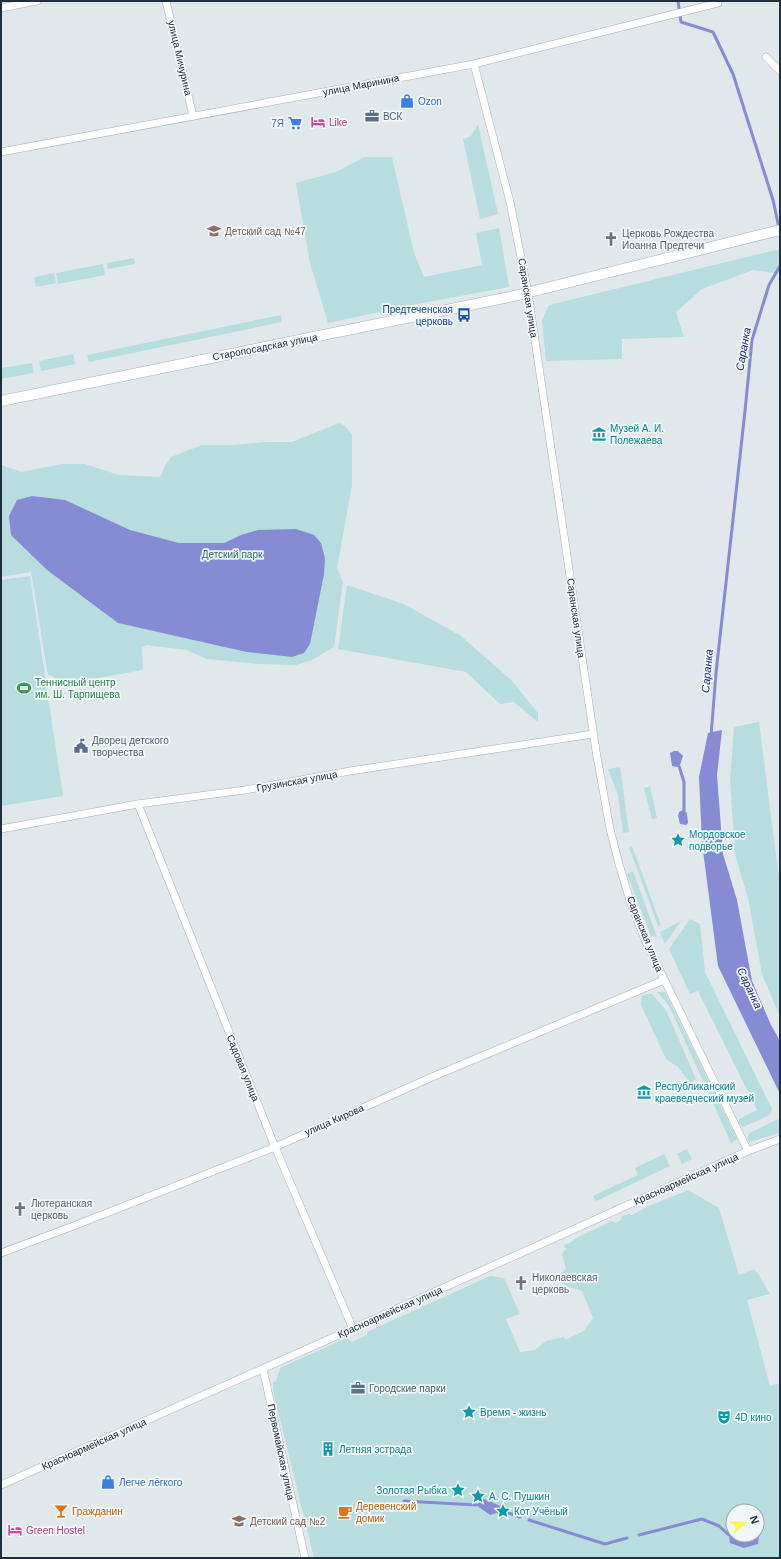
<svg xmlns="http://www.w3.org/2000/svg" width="781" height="1559" font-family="Arial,sans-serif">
<rect width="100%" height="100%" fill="#e0e8ec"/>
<!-- green -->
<g fill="#b8ddde" fill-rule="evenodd">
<polygon points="478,124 498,214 480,219 463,139 471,136"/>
<polygon points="364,157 392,157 414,253 424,277 482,265 476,233 499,228 509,287 417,304 328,323 310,263 296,183 336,172"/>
<polygon points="780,249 780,274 753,270 702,289 676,312 684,337 622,339 622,359 546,361 542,320 549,305"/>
<polygon points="134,258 135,264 108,269 107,263"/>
<polygon points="103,264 105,275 58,284 56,273"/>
<polygon points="54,273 56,283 36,287 34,277"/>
<polygon points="281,315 282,322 89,362 87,355"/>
<polygon points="73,354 75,364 41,371 39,361"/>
<polygon points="32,363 34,373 1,379 1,368"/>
<path d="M339,423L344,425L352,435V485L337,568L343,582L334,647L312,660L296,665L259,664L207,659L186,650L146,645L142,648L143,670L59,685C57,679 54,676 48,675L31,572L1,577V465L22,472L61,464H85L119,475L160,477L165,466L171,457L202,445H232L268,442H292Z"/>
<polygon points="30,576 63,796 1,806 1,580"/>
<polygon points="347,585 404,604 461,636 511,680 538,713 538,722 514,702 500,704 466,672 338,649"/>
<polygon points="759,722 780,887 780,1017 762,974 748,898 735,855 730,779 734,727"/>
<polygon points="620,767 629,832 623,833 618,795 608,769"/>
<polygon points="650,786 657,818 652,819 644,788"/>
<polygon points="632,846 661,925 658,926 629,847"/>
<polygon points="633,871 657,937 651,936 627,874"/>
<polygon points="690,919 700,924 705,972 772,1109 770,1115 743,1127 739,1123 739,1119 757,1110 698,991 690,994 669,949"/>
<polygon points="681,921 665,944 660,932"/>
<polygon points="657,992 665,992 737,1139 731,1143 671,1010 666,1002"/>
<polygon points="647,994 652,994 666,1010 696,1079 690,1083 678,1067 666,1059 641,1005 642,996"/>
<polygon points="780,1118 780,1133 749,1142 747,1138 750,1133"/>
<polygon points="687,1149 692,1159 682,1164 677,1154"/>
<polygon points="664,1154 670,1166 596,1201 593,1196 638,1175 635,1168"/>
<path d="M688,1190L719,1208L739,1275L754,1269L759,1275L770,1294L747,1300L770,1386L780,1383V1558H314L273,1391V1383L276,1381L280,1368L347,1338L352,1342L367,1335V1332L490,1276L504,1278L520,1314L506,1319L520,1352L535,1350L546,1341L564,1337L565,1340L584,1331L593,1318L582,1291L565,1286L559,1276L566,1268L562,1254L566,1249L564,1245L571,1242L574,1239L612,1221L615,1223L621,1220L622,1216L629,1214L632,1215L649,1206ZM733,1511H757V1535H733Z"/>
</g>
<!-- water -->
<g fill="#868cd4">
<polygon points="32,496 65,500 130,530 179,543 224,543 241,535 258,530 296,529 314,535 321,543 325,558 324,574 310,644 304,653 292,657 247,652 220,646 118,623 47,570 11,535 9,516 17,500"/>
<polygon points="722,730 717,775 723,854 737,900 752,981 771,1025 780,1041 780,1094 718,966 702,843 699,777 708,733"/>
<polygon points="674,751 678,751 683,756 680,765 677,767 672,766 670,753"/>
<polygon points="683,810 687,813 688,823 686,825 680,824 678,816 679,812"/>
<polygon points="484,1499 503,1507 503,1511 490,1515 476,1505"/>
<polygon points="733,1533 733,1535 757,1535 759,1536 758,1544 744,1548 730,1543 729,1535"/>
</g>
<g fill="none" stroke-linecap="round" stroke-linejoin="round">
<!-- stream -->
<g stroke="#868cd4" stroke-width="3">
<polyline points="678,1 681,22 713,32 733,74 773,200 779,228"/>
<polyline points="711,736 716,673 745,411 752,340 769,285 780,266"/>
<polyline points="679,766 684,782 684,811"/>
<polyline points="404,1501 476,1505"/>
<polyline points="503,1511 520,1517"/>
<polyline points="529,1520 605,1544 627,1538"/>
<polyline points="639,1535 702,1519 719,1526 729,1535"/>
</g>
<defs>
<g id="minor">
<polyline points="166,1 193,116"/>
<polyline points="1,8 37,1"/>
<polyline points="766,57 780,71"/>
<polyline points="474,64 510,202 528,293 596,751 610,829 619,864 631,904 646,942 748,1151"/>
<polyline points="1,152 474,64 718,3"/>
<polyline points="138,804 275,1147 353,1329"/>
<polyline points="1,829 138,804 245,790 350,771 593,734"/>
<polyline points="1,1253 76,1225 275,1147 432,1077 664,980"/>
<polyline points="263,1369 305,1558"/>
<polyline points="1,1485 343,1333 748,1151 780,1139"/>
</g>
<polyline id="secondary" points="1,401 514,296 780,230"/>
</defs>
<!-- minor casing -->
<use href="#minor" stroke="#a6b0b8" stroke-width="8"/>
<!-- secondary casing -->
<use href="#secondary" stroke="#a4b3be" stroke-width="11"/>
<!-- minor -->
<use href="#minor" stroke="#fff" stroke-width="7"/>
<!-- secondary -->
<use href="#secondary" stroke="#fff" stroke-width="10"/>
</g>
<!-- icons -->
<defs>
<symbol id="shop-bare" viewBox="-9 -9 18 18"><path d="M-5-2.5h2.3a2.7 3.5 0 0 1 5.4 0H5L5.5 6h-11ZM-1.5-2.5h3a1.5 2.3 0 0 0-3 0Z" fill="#3f7fe0" stroke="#f1f6f8" stroke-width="2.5" paint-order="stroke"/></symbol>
<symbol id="office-bare" viewBox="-9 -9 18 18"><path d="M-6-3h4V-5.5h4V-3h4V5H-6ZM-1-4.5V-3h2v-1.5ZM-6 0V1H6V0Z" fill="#5c6f8a" stroke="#f1f6f8" stroke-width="2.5" paint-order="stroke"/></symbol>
<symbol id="hotel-bare" viewBox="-9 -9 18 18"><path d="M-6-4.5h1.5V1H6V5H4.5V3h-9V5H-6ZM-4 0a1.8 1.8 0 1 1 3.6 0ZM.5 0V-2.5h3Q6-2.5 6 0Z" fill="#d1479c" stroke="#f1f6f8" stroke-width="2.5" paint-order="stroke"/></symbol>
<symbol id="supermarket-bare" viewBox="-9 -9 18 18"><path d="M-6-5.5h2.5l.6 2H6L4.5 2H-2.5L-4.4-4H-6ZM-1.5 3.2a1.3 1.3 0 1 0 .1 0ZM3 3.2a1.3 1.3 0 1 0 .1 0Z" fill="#3f7fe0" stroke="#f1f6f8" stroke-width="2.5" paint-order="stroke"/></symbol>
<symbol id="school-bare" viewBox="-9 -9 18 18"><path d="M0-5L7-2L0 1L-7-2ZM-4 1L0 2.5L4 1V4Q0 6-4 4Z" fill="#8d6e63" stroke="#f1f6f8" stroke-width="2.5" paint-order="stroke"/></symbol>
<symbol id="church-bare" viewBox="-9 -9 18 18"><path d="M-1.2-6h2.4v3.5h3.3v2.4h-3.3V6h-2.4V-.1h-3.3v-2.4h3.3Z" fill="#6b7280" stroke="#f1f6f8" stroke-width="2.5" paint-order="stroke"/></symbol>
<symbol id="bus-bare" viewBox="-9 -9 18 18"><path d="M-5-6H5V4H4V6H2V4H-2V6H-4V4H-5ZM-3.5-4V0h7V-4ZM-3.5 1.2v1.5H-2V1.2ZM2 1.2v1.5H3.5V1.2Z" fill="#1a4fb4" stroke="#f1f6f8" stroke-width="2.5" paint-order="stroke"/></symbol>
<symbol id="museum-bare" viewBox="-9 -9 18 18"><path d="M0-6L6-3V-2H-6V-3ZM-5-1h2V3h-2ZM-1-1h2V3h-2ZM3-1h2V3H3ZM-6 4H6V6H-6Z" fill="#0f9aa8" stroke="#f1f6f8" stroke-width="2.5" paint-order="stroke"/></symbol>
<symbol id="stadium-bare" viewBox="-9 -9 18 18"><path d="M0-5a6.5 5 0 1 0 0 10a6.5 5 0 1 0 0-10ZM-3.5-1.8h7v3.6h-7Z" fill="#2e9e5b" stroke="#f1f6f8" stroke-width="2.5" paint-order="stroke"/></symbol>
<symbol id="civic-bare" viewBox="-9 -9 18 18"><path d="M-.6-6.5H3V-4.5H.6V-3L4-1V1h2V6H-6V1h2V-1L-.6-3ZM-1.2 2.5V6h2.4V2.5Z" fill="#5c6f8a" stroke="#f1f6f8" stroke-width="2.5" paint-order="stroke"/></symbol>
<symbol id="sight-bare" viewBox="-9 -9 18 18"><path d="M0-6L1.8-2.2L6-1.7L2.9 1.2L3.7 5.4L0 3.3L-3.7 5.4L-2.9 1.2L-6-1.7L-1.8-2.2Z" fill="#0f9aa8" stroke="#f1f6f8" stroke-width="2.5" paint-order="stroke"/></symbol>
<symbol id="theatre-bare" viewBox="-9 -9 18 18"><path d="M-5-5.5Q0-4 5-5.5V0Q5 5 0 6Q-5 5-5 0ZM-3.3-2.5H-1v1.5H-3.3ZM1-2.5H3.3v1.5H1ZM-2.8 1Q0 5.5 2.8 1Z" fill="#0f9aa8" stroke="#f1f6f8" stroke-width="2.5" paint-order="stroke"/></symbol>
<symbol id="building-bare" viewBox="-9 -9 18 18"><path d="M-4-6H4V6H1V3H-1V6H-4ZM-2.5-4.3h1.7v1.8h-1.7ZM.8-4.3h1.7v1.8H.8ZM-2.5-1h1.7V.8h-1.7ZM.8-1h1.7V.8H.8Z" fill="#0f9aa8" stroke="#f1f6f8" stroke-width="2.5" paint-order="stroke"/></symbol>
<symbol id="bar-bare" viewBox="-9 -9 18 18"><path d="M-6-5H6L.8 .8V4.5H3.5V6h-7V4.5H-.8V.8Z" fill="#e8710a" stroke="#f1f6f8" stroke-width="2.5" paint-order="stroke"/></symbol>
<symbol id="cafe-bare" viewBox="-9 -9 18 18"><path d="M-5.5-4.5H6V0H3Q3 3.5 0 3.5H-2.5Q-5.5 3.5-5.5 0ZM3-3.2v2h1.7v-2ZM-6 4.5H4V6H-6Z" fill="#e8710a" stroke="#f1f6f8" stroke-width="2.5" paint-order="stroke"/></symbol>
</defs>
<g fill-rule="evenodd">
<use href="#shop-bare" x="397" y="91" width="20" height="20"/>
<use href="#office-bare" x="362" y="106" width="20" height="20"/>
<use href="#hotel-bare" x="308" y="112" width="20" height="20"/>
<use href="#supermarket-bare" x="285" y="113" width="20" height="20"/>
<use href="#school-bare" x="204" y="221" width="20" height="20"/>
<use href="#church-bare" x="601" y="229" width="20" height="20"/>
<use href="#bus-bare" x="454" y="305" width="20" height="20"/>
<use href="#museum-bare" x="589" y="424" width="20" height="20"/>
<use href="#stadium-bare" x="14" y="678" width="20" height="20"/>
<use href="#civic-bare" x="71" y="736" width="20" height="20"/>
<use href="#sight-bare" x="668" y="830" width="20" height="20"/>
<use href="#museum-bare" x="634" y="1082" width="20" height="20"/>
<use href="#church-bare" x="10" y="1199" width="20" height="20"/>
<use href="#church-bare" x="511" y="1273" width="20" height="20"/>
<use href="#office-bare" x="348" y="1378" width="20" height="20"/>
<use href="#sight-bare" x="459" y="1402" width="20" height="20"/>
<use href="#theatre-bare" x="714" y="1407" width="20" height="20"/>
<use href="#building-bare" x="318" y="1439" width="20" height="20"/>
<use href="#shop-bare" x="98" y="1472" width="20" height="20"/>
<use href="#sight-bare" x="448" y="1480" width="20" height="20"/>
<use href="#sight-bare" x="468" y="1486" width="20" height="20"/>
<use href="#bar-bare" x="51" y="1501" width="20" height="20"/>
<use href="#sight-bare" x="493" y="1501" width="20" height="20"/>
<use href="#cafe-bare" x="335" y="1502" width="20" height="20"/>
<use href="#school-bare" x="229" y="1511" width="20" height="20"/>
<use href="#hotel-bare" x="5" y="1520" width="20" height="20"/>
</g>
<g text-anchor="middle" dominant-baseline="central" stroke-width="3.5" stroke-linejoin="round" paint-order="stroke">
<!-- street labels -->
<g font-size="10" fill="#202f3d" stroke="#f1f6f8">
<text transform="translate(180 58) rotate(77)">улица Мичурина</text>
<text transform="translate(361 85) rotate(-11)">улица Маринина</text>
<text transform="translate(528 298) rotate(81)">Саранская улица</text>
<text transform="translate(265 347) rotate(-11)">Старопосадская улица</text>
<text transform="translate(576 618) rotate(82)">Саранская улица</text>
<text transform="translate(297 781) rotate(-10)">Грузинская улица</text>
<text transform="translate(645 934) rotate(68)">Саранская улица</text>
<text transform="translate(243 1068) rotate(68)">Садовая улица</text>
<text transform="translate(334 1120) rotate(-24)">улица Кирова</text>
<text transform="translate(686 1179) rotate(-24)">Красноармейская улица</text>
<text transform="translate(390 1312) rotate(-24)">Красноармейская улица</text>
<text transform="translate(94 1444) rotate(-24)">Красноармейская улица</text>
<text transform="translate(281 1452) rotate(78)">Первомайская улица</text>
</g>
<!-- shop labels -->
<g font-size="10" fill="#366cbe" stroke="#f1f6f8" text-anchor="start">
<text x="418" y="101">Ozon</text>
<text x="284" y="123" text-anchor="end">7Я</text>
<text x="119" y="1482">Легче лёгкого</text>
</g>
<!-- service labels -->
<g font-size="10" fill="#4e5e75" stroke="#f1f6f8" text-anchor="start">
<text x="383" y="116">ВСК</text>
<text x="92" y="740">Дворец детского<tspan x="92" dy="12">творчества</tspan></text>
<text x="369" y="1388">Городские парки</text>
</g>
<!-- hotel labels -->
<g font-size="10" fill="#b23c85" stroke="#f1f6f8" text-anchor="start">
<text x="329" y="122">Like</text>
<text x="26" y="1530">Green Hostel</text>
</g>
<!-- education labels -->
<g font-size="10" fill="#785e54" stroke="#f1f6f8" text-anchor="start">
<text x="225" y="231">Детский сад №47</text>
<text x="250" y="1521">Детский сад №2</text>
</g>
<!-- worship labels -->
<g font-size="10" fill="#5b616d" stroke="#f1f6f8" text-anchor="start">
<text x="622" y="233">Церковь Рождества<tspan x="622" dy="12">Иоанна Предтечи</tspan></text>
<text x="31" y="1203">Лютеранская<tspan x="31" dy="12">церковь</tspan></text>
<text x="532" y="1277">Николаевская<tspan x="532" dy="12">церковь</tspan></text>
</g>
<!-- transit labels -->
<g font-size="10" fill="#164399" stroke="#f1f6f8" text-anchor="end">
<text x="453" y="309">Предтеченская<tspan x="453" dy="12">церковь</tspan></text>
</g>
<!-- culture labels -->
<g font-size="10" fill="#0d838f" stroke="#f1f6f8" text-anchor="start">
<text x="610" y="428">Музей А. И.<tspan x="610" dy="12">Полежаева</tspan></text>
<text x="689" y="834">Мордовское<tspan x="689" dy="12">подворье</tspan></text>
<text x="655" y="1086">Республиканский<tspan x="655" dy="12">краеведческий музей</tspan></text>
<text x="480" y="1412">Время - жизнь</text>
<text x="735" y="1417">4D кино</text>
<text x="339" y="1449">Летняя эстрада</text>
<text x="447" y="1490" text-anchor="end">Золотая Рыбка</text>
<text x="489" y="1496">А. С. Пушкин</text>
<text x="514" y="1511">Кот Учёный</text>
</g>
<!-- park labels -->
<g font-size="10" fill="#286a76" stroke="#f1f6f8">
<text x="232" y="554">Детский парк</text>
</g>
<!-- leisure labels -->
<g font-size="10" fill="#27864d" stroke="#f1f6f8" text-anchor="start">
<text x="35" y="682">Теннисный центр<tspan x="35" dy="12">им. Ш. Тарпищева</tspan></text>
</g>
<!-- food labels -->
<g font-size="10" fill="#c56008" stroke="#f1f6f8" text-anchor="start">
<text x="356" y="1506">Деревенский<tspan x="356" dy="12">домик</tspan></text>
<text x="72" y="1511">Гражданин</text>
</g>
<!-- water labels -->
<g font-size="11" font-style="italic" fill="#181f7c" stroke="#f1f6f8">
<text transform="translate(743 349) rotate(-80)">Саранка</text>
<text transform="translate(707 671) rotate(-85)">Саранка</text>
<text transform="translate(750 988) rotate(65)">Саранка</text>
</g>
</g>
<!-- border -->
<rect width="781" height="1559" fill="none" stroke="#202f3d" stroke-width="4"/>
<!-- north arrow -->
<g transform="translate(745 1523) rotate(71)"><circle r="19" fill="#f1f6f8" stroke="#9da6ad"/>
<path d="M0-3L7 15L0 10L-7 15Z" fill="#f7f852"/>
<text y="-6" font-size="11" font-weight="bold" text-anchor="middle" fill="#202f3d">N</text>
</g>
</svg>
